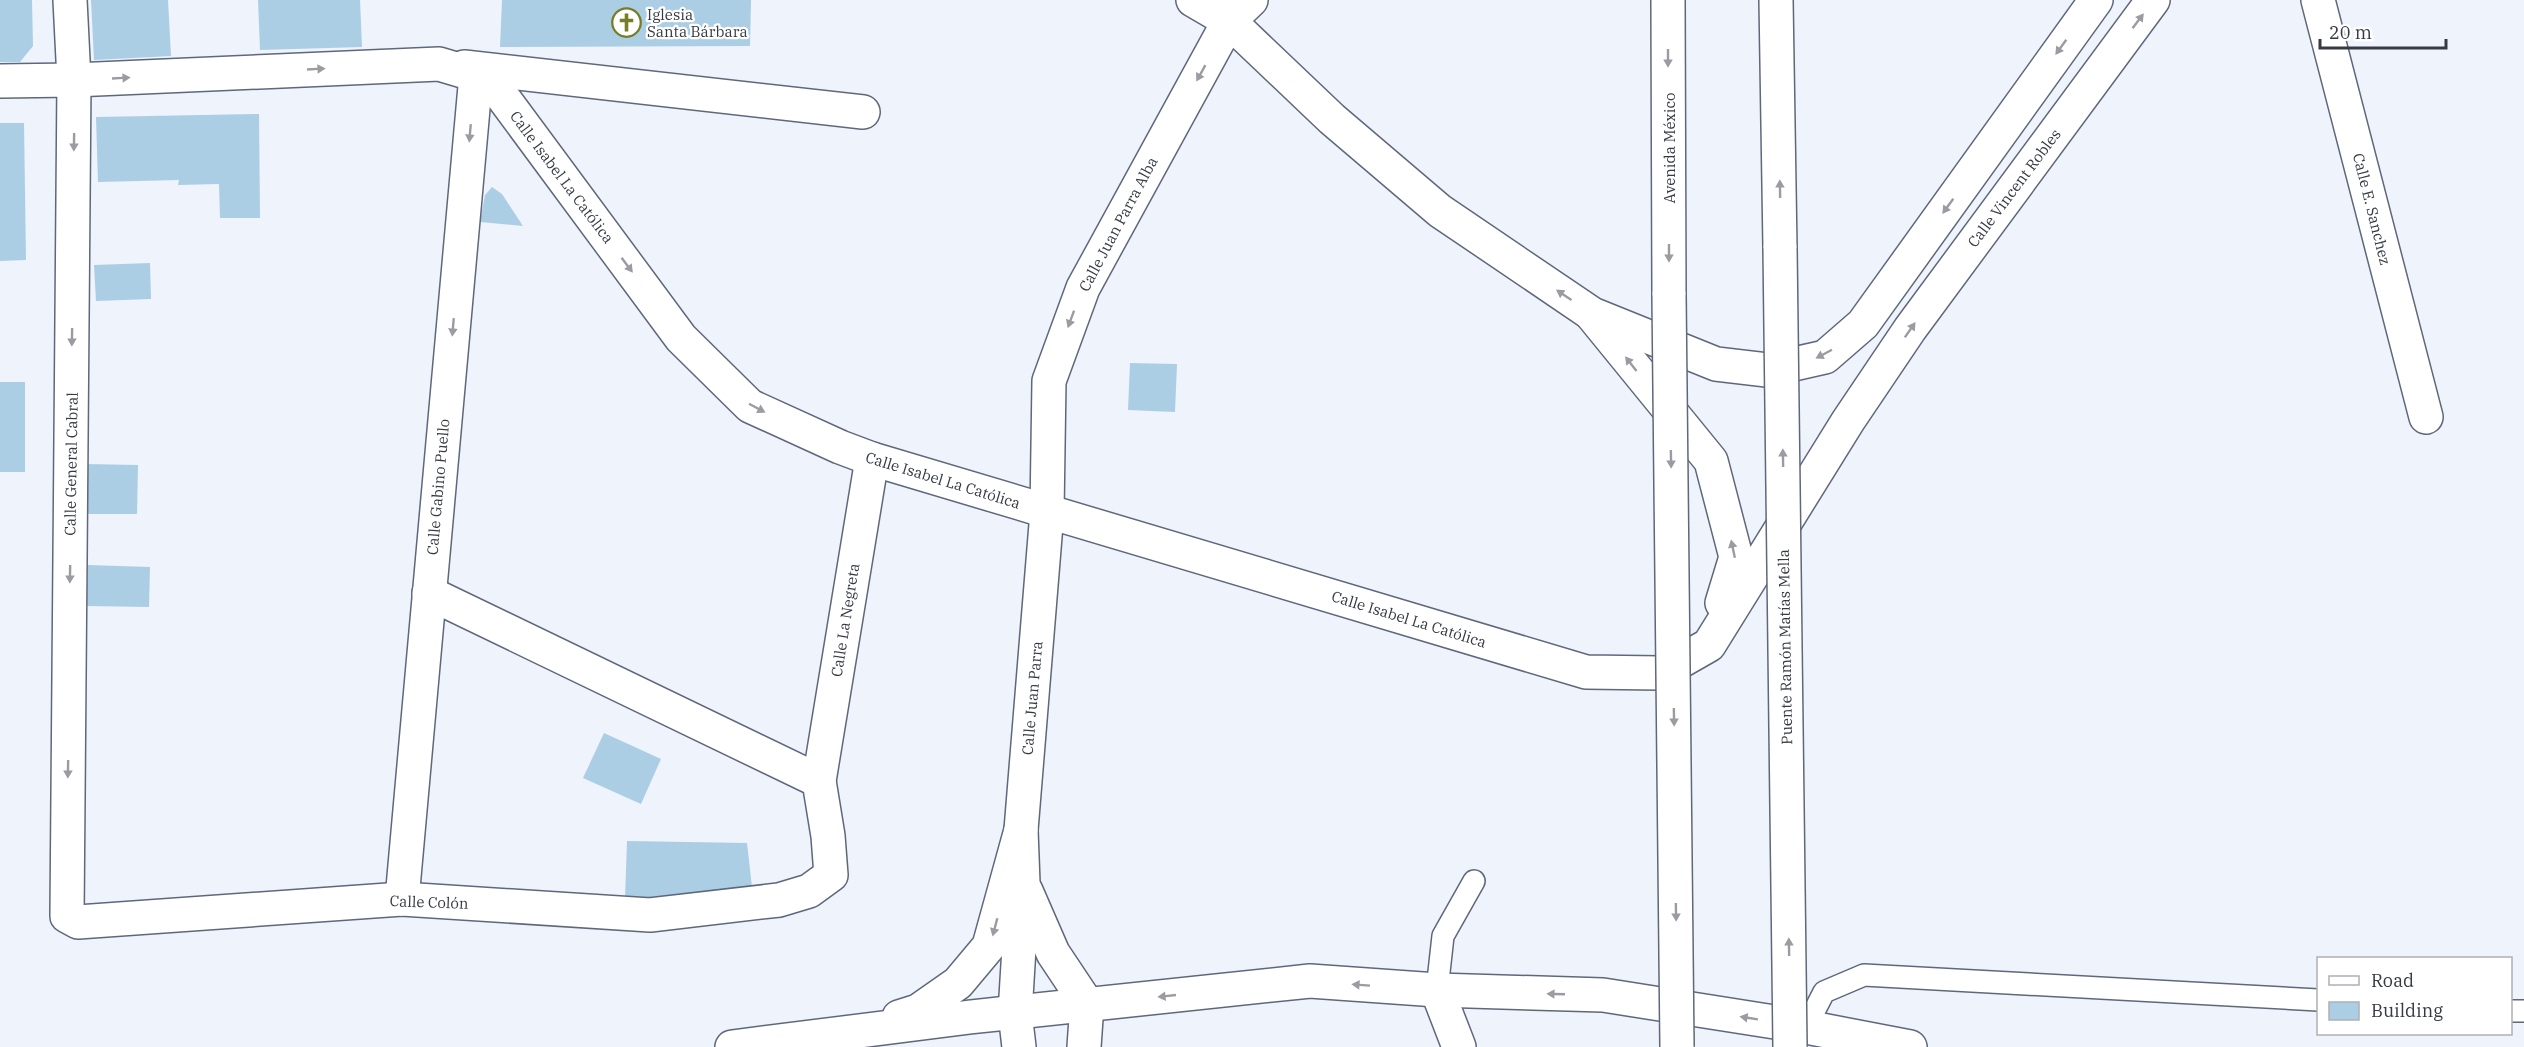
<svg xmlns="http://www.w3.org/2000/svg" width="2524" height="1047" font-family="'IBM Plex Serif',serif">
<rect width="100%" height="100%" fill="#eef3fc"/>
<!-- building -->
<g fill="#abcee4">
<polygon points="0,0 32,0 33,46 20,62 0,62"/>
<polygon points="91,0 168,0 171,56 94,60"/>
<polygon points="258,0 360,0 362,47 260,50"/>
<polygon points="502,0 751,0 750,46 500,47"/>
<polygon points="259,114 260,218 220,218 219,184 178,185 179,180 98,182 96,117"/>
<polygon points="0,123 24,123 26,260 0,261"/>
<polygon points="492,187 502,194 523,226 480,222 485,195"/>
<polygon points="150,263 151,299 96,301 94,265"/>
<polygon points="1130,363 1177,364 1175,412 1128,410"/>
<rect x="0" y="382" width="25" height="90"/>
<polygon points="85,464 138,465 137,514 84,514"/>
<polygon points="88,565 150,567 149,607 86,606"/>
<polygon points="604,733 661,759 641,804 583,778"/>
<polygon points="627,841 747,843 752,887 692,901 625,899"/>
</g>
<g fill="none" stroke-linecap="round" stroke-linejoin="round">
<defs>
<g id="lane">
<polyline points="1437,990 1443,936 1474,881"/>
<polyline points="2510,1011 2524,1011"/>
<polyline points="1806,1027 1824,992 1864,975 2318,1000"/>
</g>
<g id="street">
<polyline points="70,0 74,80 67,916 78,922 402,899 650,915 779,900 809,891 831,875 828,836 819,781 429,593"/>
<polyline points="2318,0 2426,417"/>
<polyline points="1229,21 1332,119 1440,211 1592,314 1716,364 1767,370 1825,357 1863,324 2096,0"/>
<polyline points="464,67 863,112"/>
<polyline points="0,81 74,80 439,64 476,75 502,96 681,338 750,406 840,447 872,459 1586,672 1660,673 1709,645 1848,421 1910,329 2153,0"/>
<polyline points="1592,315 1711,461 1736,557 1722,603"/>
<polyline points="819,781 872,459"/>
<polyline points="1026,891 1053,953 1087,1004 1084,1047"/>
<polyline points="402,899 476,75"/>
<polyline points="1019,1047 1015,1013 1023,883 1021,830 1047,512 1049,381 1083,288 1229,21 1237,0"/>
</g>
<g id="secondary">
<polyline points="1193,0 1229,21 1251,0"/>
<polyline points="1668,0 1669,295"/>
<polyline points="1776,0 1780,248"/>
</g>
<g id="primary">
<polyline points="1437,990 1459,1047"/>
<polyline points="899,1017 918,1011 958,983 989,946 1021,830"/>
<polyline points="732,1047 970,1017 1310,981 1437,990 1603,995 1806,1027 1910,1047"/>
</g>
</defs>
<!-- lane casing -->
<use href="#lane" stroke="#5f677b" stroke-width="24"/>
<!-- street casing -->
<use href="#street" stroke="#5f677b" stroke-width="36"/>
<!-- secondary casing -->
<use href="#secondary" stroke="#5f677b" stroke-width="36"/>
<!-- primary casing -->
<use href="#primary" stroke="#5f677b" stroke-width="36"/>
<!-- lane -->
<use href="#lane" stroke="#fff" stroke-width="21"/>
<!-- street -->
<use href="#street" stroke="#fff" stroke-width="33"/>
<!-- secondary -->
<use href="#secondary" stroke="#fff" stroke-width="33"/>
<!-- primary -->
<use href="#primary" stroke="#fff" stroke-width="33"/>
<defs>
<g id="secondary-bridge">
<polyline points="1780,248 1790,1047"/>
<polyline points="1669,295 1677,1047"/>
</g>
</defs>
<!-- secondary-bridge casing -->
<use href="#secondary-bridge" stroke="#5f677b" stroke-width="36" stroke-linecap="butt"/>
<!-- secondary-bridge -->
<use href="#secondary-bridge" stroke="#fff" stroke-width="33"/>
</g>
<!-- one-way arrows -->
<defs><path id="oneway-solid" d="M-6-.8H1V-3.2L6.5 0L1 3.2V.8H-6Z" transform="scale(1.5)"/></defs>
<g fill="#9a9ca1">
<use href="#oneway-solid" transform="translate(2138 21) rotate(-53)"/>
<use href="#oneway-solid" transform="translate(2061 47) rotate(126)"/>
<use href="#oneway-solid" transform="translate(1668 58) rotate(90)"/>
<use href="#oneway-solid" transform="translate(316 69) rotate(-3)"/>
<use href="#oneway-solid" transform="translate(1201 73) rotate(119)"/>
<use href="#oneway-solid" transform="translate(121 78) rotate(-3)"/>
<use href="#oneway-solid" transform="translate(470 133) rotate(95)"/>
<use href="#oneway-solid" transform="translate(74 142) rotate(91)"/>
<use href="#oneway-solid" transform="translate(1780 189) rotate(-91)"/>
<use href="#oneway-solid" transform="translate(1948 206) rotate(126)"/>
<use href="#oneway-solid" transform="translate(1669 253) rotate(90)"/>
<use href="#oneway-solid" transform="translate(627 265) rotate(53)"/>
<use href="#oneway-solid" transform="translate(1564 295) rotate(-146)"/>
<use href="#oneway-solid" transform="translate(1071 319) rotate(110)"/>
<use href="#oneway-solid" transform="translate(453 327) rotate(95)"/>
<use href="#oneway-solid" transform="translate(1910 330) rotate(-55)"/>
<use href="#oneway-solid" transform="translate(72 337) rotate(91)"/>
<use href="#oneway-solid" transform="translate(1824 354) rotate(152)"/>
<use href="#oneway-solid" transform="translate(1631 364) rotate(-128)"/>
<use href="#oneway-solid" transform="translate(757 408) rotate(28)"/>
<use href="#oneway-solid" transform="translate(1783 458) rotate(-91)"/>
<use href="#oneway-solid" transform="translate(1671 459) rotate(89)"/>
<use href="#oneway-solid" transform="translate(1733 549) rotate(-102)"/>
<use href="#oneway-solid" transform="translate(70 574) rotate(91)"/>
<use href="#oneway-solid" transform="translate(1674 717) rotate(89)"/>
<use href="#oneway-solid" transform="translate(68 769) rotate(91)"/>
<use href="#oneway-solid" transform="translate(1676 912) rotate(89)"/>
<use href="#oneway-solid" transform="translate(995 927) rotate(105)"/>
<use href="#oneway-solid" transform="translate(1789 947) rotate(-91)"/>
<use href="#oneway-solid" transform="translate(1361 985) rotate(-176)"/>
<use href="#oneway-solid" transform="translate(1556 994) rotate(-178)"/>
<use href="#oneway-solid" transform="translate(1167 996) rotate(174)"/>
<use href="#oneway-solid" transform="translate(1749 1018) rotate(-171)"/>
</g>
<!-- icons -->
<defs>
<symbol id="church-ring" viewBox="-11 -11 22 22"><circle r="9.5" fill="#fff" stroke="#777d27" stroke-width="1.5"/><path d="M-1.2-6h2.4v3.5h3.3v2.4h-3.3V6h-2.4V-.1h-3.3v-2.4h3.3Z" fill="#777d27"/></symbol>
</defs>
<g fill-rule="evenodd">
<use href="#church-ring" x="610" y="6" width="33" height="33"/>
</g>
<g text-anchor="middle" dominant-baseline="central" stroke-width="4.5" stroke-linejoin="round" paint-order="stroke">
<!-- poi labels -->
<g font-size="15" fill="#363a43" stroke="#fff" text-anchor="start">
<text x="647" y="14">Iglesia<tspan x="647" dy="17">Santa Bárbara</tspan></text>
</g>
<!-- street labels -->
<g font-size="15" fill="#363a43" stroke="#fff">
<text transform="translate(1669 148) rotate(-90)">Avenida México</text>
<text transform="translate(562 177) rotate(53)">Calle Isabel La Católica</text>
<text transform="translate(2014 188) rotate(-53)">Calle Vincent Robles</text>
<text transform="translate(2372 209) rotate(76)">Calle E. Sanchez</text>
<text transform="translate(1118 224) rotate(-62)">Calle Juan Parra Alba</text>
<text transform="translate(71 464) rotate(-89)">Calle General Cabral</text>
<text transform="translate(943 480) rotate(17)">Calle Isabel La Católica</text>
<text transform="translate(438 487) rotate(-85)">Calle Gabino Puello</text>
<text transform="translate(1409 619) rotate(17)">Calle Isabel La Católica</text>
<text transform="translate(845 620) rotate(-81)">Calle La Negreta</text>
<text transform="translate(1785 647) rotate(-91)">Puente Ramón Matías Mella</text>
<text transform="translate(1032 698) rotate(-85)">Calle Juan Parra</text>
<text transform="translate(429 902) rotate(2)">Calle Colón</text>
</g>
</g>
<!-- legend -->
<rect x="2317" y="957" width="195" height="78" fill="#ffffff" stroke="#afb0b4" stroke-width="1.5"/>
<rect x="2329" y="976" width="30" height="9" fill="#ffffff" stroke="#afb0b4" stroke-width="1.5"/>
<text x="2371" y="987" font-size="18" fill="#363a43">Road</text>
<rect x="2329" y="1002" width="30" height="18" fill="#abcee4" stroke="#afb0b4" stroke-width="1.5"/>
<text x="2371" y="1017" font-size="18" fill="#363a43">Building</text>
<!-- scale -->
<path d="M2320 39v9h126v-9" fill="none" stroke="#363a43" stroke-width="3"/>
<text x="2329" y="39" font-size="18" fill="#363a43" stroke="#ffffff" stroke-width="4.5" paint-order="stroke">20 m</text>
</svg>
